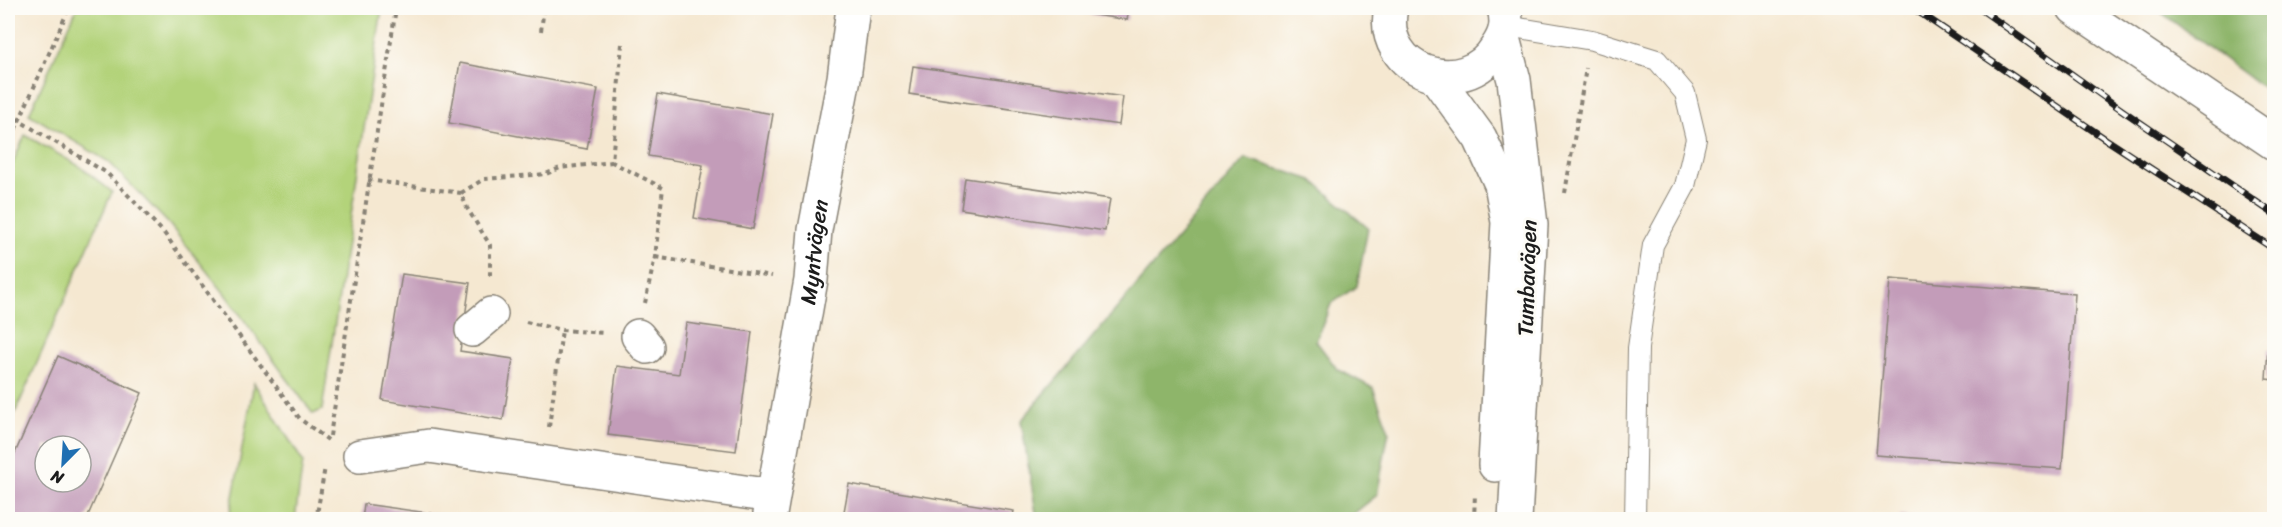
<svg xmlns="http://www.w3.org/2000/svg" width="2282" height="527" font-family="Sriracha,sans-serif">
<rect width="100%" height="100%" fill="#fdfcf7"/>
<filter id="ink" filterUnits="userSpaceOnUse"><feTurbulence type="fractalNoise" baseFrequency=".0167" numOctaves="2"/><feDisplacementMap in="SourceGraphic" scale="12" xChannelSelector="R" yChannelSelector="G"/><feConvolveMatrix kernelMatrix="1 2 1 2 8 2 1 2 1" color-interpolation-filters="sRGB"/></filter>
<filter id="wash" filterUnits="userSpaceOnUse"><feTurbulence type="fractalNoise" baseFrequency=".008" numOctaves="4" result="noise"/><feDisplacementMap in="SourceGraphic" scale="24" xChannelSelector="R" yChannelSelector="G"/><feGaussianBlur stdDeviation="1.35" result="paint"/><feColorMatrix in="noise" values="0 0 0 0 0 0 0 0 0 0 0 0 0 0 0 0 0 1.4 0 .05"/><feComposite in="paint" operator="in"/></filter>
<g filter="url(#wash)">
<rect width="100%" height="100%" fill="#f5e8d1"/>
<!-- green -->
<g fill="#b3d37a" stroke="#68784b" stroke-width="1.5">
<polygon points="77,8 382,8 322,410 313,414 225,294 169,224 109,162 29,114"/>
<polygon points="25,135 81,167 112,192 8,429 8,174"/>
<polygon points="254,383 303,462 295,519 229,519"/>
</g>
<!-- forest -->
<g fill="#8eb56a" stroke="#556843" stroke-width="1.5">
<polygon points="2155,8 2274,8 2274,96"/>
<polygon points="1245,158 1312,180 1368,228 1357,286 1331,304 1316,341 1337,369 1373,388 1389,431 1377,495 1347,519 1037,519 1021,421"/>
</g>
<g id="blocks">
<!-- building -->
<g fill="#c39cb9" fill-rule="evenodd">
<polygon points="767,8 788,8 787,12"/>
<polygon points="1049,8 1129,8 1127,20"/>
<polygon points="460,63 598,89 587,149 449,123"/>
<polygon points="913,66 1123,97 1119,125 909,94"/>
<polygon points="658,94 773,114 753,229 694,218 703,165 648,156"/>
<polygon points="965,178 1110,199 1105,231 961,209"/>
<polygon points="402,274 470,283 460,351 513,359 503,420 382,400"/>
<polygon points="1890,279 2075,294 2062,469 1876,455"/>
<polygon points="686,323 752,332 736,451 608,435 617,366 679,374"/>
<polygon points="2268,349 2274,349 2274,380 2266,379"/>
<path d="M58,356L142,393L86,520H8V469ZM45,446H81V482H45Z"/>
<polygon points="849,484 1014,511 1012,520 843,517"/>
<polygon points="364,504 464,518 463,520 362,520"/>
<polygon points="1900,516 1920,518 1920,520 1900,520"/>
</g>
</g>
</g>
<g filter="url(#ink)">
<use href="#blocks" fill-opacity="0" stroke="#888276" stroke-width="1.5"/>
<g fill="none" stroke-linecap="round" stroke-linejoin="round">
<defs>
<polyline id="service" points="1507,26 1592,40 1657,60 1685,93 1696,139 1685,186 1653,245 1638,348 1635,520"/>
<g id="minor">
<polyline points="472,330 491,314"/>
<polyline points="638,336 647,347"/>
<polyline points="360,456 429,446 772,496"/>
<path id="s1" d="M769,520L811,280L815,230L844,78L853,8"/>
</g>
<g id="secondary">
<path d="M1391,8C1377,72 1464,102 1497,47C1506,34 1508,23 1504,8"/>
<polyline points="2074,8 2274,143"/>
<polyline points="1503,38 1514,80 1531,225 1515,520"/>
<polyline points="1435,76 1480,138 1501,184 1508,222 1495,465"/>
</g>
</defs>
<!-- service casing -->
<use href="#service" stroke="#888276" stroke-width="22"/>
<!-- minor casing -->
<use href="#minor" stroke="#888276" stroke-width="36"/>
<!-- secondary casing -->
<use href="#secondary" stroke="#888276" stroke-width="36"/>
<!-- path -->
<g stroke="#888276" stroke-width="4" stroke-dasharray="4.5 4.5" stroke-linecap="butt">
<polyline points="541,31 544,8"/>
<polyline points="622,44 612,162 663,188 655,257 645,303"/>
<polyline points="8,114 107,173 164,233 300,419 328,440"/>
<polyline points="8,146 69,8"/>
<polyline points="368,180 461,193 467,208 490,245 490,279"/>
<polyline points="461,193 484,179 546,174 560,168 612,162"/>
<polyline points="1565,193 1586,68"/>
<polyline points="655,257 772,276"/>
<polyline points="526,322 562,330 604,333"/>
<polyline points="549,427 562,330"/>
<polyline points="330,436 396,8"/>
<polyline points="316,520 325,467"/>
<polyline points="607,520 609,509"/>
<polyline points="1474,520 1475,493"/>
</g>
<!-- service -->
<use href="#service" stroke="#fff" stroke-width="20"/>
<!-- minor -->
<use href="#minor" stroke="#fff" stroke-width="33"/>
<!-- secondary -->
<use href="#secondary" stroke="#fff" stroke-width="33"/>
<defs>
<g id="rail">
<polyline points="1913,8 2107,140 2274,249"/>
<polyline points="1979,8 2122,110 2274,214"/>
</g>
</defs>
<!-- rail casing -->
<use href="#rail" stroke="#1c1c1c" stroke-width="7"/>
<!-- rail -->
<use href="#rail" stroke="#fdfcf7" stroke-width="4.5" stroke-dasharray="14" stroke-linecap="butt"/>
</g>
</g>
<g text-anchor="middle" dominant-baseline="central" stroke-width="6" stroke-linejoin="round" paint-order="stroke">
<!-- street labels -->
<g font-size="22" fill="#1c1c1c" stroke="#fdfcf7">
<text stroke="none"><textPath href="#s1" startOffset="272">Myntvägen</textPath></text>
<text transform="translate(1527 278) rotate(-88)">Tumbavägen</text>
</g>
</g>
<!-- margin -->
<rect width="2282" height="527" fill="none" stroke="#fdfcf7" stroke-width="30"/>
<!-- north arrow -->
<g transform="translate(63 464) rotate(204)"><circle r="28" fill="#fdfcf7" stroke="#a3a29f" stroke-width="1.5"/>
<path d="M0-4.5L10 22L0 15L-10 22Z" fill="#1f6fb2"/>
<text y="-9" font-size="16" font-weight="bold" text-anchor="middle" fill="#1c1c1c">N</text>
</g>
</svg>
